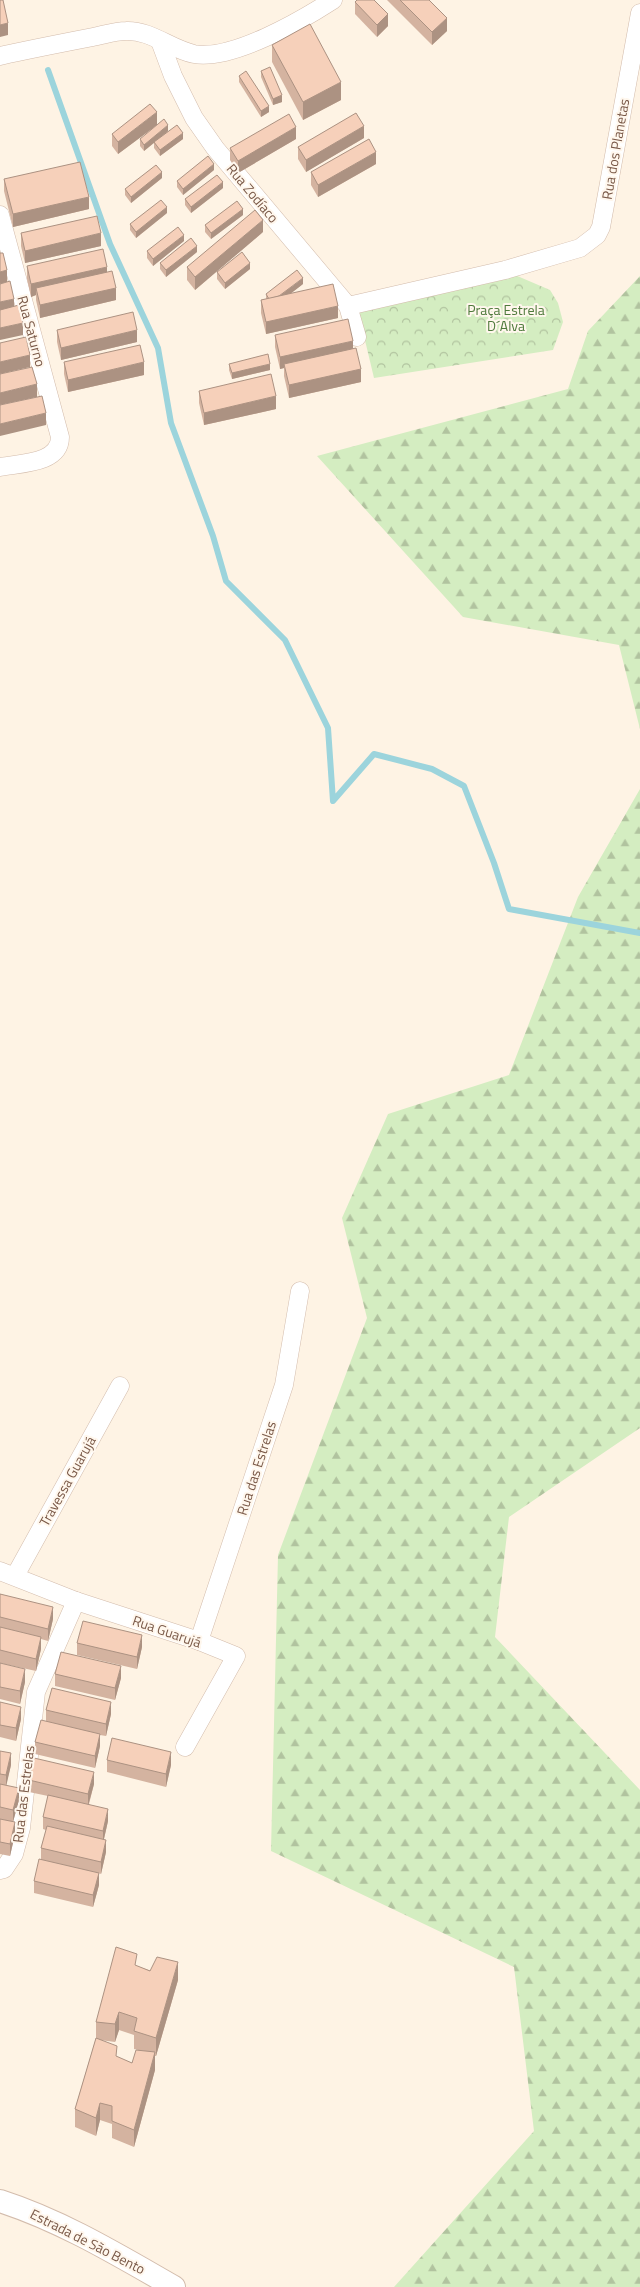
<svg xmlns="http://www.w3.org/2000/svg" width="640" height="2287" font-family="'Titillium Web',sans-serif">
<defs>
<pattern id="forest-firs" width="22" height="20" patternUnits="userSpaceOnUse" patternTransform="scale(1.25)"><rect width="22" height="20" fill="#d4edc1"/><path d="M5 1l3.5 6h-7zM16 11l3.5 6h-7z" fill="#b1c39f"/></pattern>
<pattern id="park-crowns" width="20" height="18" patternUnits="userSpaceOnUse" patternTransform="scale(1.25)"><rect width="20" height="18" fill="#d4edc1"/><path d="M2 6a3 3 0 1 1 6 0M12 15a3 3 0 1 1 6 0" fill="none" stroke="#b1c39f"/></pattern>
</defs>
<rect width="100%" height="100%" fill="#fef3e4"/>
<!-- forest -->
<g fill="url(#forest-firs)">
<polygon points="640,276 640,729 619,645 463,617 317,456 568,389 588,331"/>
<polygon points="640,789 640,1428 509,1517 495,1637 640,1790 640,2287 394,2287 534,2131 514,1967 271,1851 278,1555 367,1318 342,1218 388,1114 509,1075 578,897"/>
</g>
<!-- park -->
<polygon fill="url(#park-crowns)" points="515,275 550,290 558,303 563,322 553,350 374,378 358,311"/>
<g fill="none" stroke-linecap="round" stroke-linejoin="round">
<!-- stream -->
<polyline stroke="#9cd4dc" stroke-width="6" points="48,70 110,244 158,348 171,423 213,536 226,581 285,640 328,728 333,801 374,754 432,769 464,786 494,863 509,909 640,933"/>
<defs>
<g id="minor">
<polyline points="160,41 173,76 194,118 215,148 348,306 357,337"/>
<path d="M0,56C31,49 62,43 93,37C104,35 115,31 126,31C151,30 170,49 194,54C232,61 302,20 333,0"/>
<path d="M0,215L60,437C60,464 20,463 0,467"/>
<polyline points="348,306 505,270 580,248 597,235 601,227 640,13"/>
<polyline points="0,1571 76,1601 199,1641 236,1656 185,1747"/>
<polyline points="15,1576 120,1386"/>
<polyline points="199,1641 284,1385 300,1291"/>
<polyline points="0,1870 4,1869 14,1854 21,1828 36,1692 76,1601"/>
</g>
<path id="tertiary" d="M0,2201C62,2221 118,2255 174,2287"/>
</defs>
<!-- minor casing -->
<use href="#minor" stroke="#d3bcac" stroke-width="19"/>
<!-- tertiary casing -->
<use href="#tertiary" stroke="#d3bcac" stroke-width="24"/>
<!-- minor -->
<use href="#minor" stroke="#fff" stroke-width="18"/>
<!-- tertiary -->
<use href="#tertiary" stroke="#fff" stroke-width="22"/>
</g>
<!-- wall -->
<g fill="#d4b3a0" fill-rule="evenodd">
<polygon points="387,0 429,0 447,31 432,45"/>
<polygon points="355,2 388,26 377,37 355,14"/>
<polygon points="272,45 341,100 303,120 272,62"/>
<polygon points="261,71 282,102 273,105 261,77"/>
<polygon points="239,76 269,112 261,117 239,82"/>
<polygon points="157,125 118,154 112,146 112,134"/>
<polygon points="168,131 183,139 160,156 154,148 154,143 144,151 140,146 140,139"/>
<polygon points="364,138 306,172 298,159 298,147"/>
<polygon points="296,139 238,173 230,160 230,148"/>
<polygon points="376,164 318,197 311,185 311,172"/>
<polygon points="214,170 183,195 177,187 177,181"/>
<polygon points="162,178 131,203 125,195 125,189"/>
<polygon points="4,179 89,209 13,227 4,191"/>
<polygon points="223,188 191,213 185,205 185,199"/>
<polygon points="167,213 136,238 130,230 130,224"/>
<polygon points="243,215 211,239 205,232 205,225"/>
<polygon points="263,232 195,290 187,280 187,267"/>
<polygon points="21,233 101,246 25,263 21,246"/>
<polygon points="184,241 153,266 147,258 147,251"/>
<polygon points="197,252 166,277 160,269 160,263"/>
<polygon points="27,266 107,272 116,300 40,318 36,300 36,295 31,297 27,279"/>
<polygon points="250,269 225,289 217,279 217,272"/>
<polygon points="303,284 290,294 338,318 266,334 261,313 261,300 266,299 266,294"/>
<polygon points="57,330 137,342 61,360 57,342"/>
<polygon points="275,335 353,348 361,382 289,398 284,376 284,368 280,369 275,347"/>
<polygon points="64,362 144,375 68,392 64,374"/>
<polygon points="229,364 270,370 232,379 229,370"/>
<polygon points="199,391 276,409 204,425 199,403"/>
<polygon points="0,1594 53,1619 48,1641 41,1639 41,1649 36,1671 0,1663"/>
<polygon points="77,1643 142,1647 137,1669 77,1655"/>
<polygon points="0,1663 25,1682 20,1704 0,1699"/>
<polygon points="55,1674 121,1678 115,1700 55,1686"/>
<polygon points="0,1702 21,1719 16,1741 0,1737"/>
<polygon points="46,1710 111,1714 106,1736 100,1735 100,1746 95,1768 35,1754 35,1742 46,1721"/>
<polygon points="0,1751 11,1765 6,1785 19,1800 13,1822 15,1834 10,1856 0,1854"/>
<polygon points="107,1760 171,1765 166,1787 107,1772"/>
<polygon points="29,1780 94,1784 89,1804 108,1821 104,1839 106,1852 101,1874 99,1873 99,1885 93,1907 34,1893 34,1881 41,1860 41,1848 46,1830 43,1829 43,1817 48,1796 29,1792"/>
<path d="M137,1966L178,1980L156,2056H155V2070L134,2147L112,2138V2124L100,2120L96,2136L75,2127V2109L96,2038V2022ZM119,2030L134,2035V2049L138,2050L132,2063L117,2057L100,2040L115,2042Z"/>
</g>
<!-- shaded-wall -->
<g fill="#ac9282">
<polygon points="388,14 388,26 377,37 377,25"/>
<polygon points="447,18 447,31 432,45 432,32"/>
<polygon points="8,23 8,35 0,37 0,25"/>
<polygon points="341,82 341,100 303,120 303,102"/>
<polygon points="282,95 282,102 273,105 273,99"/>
<polygon points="269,106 269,112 261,117 261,111"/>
<polygon points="157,112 157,125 118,154 118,142"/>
<polygon points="168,125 168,131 144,151 144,145"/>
<polygon points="364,126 364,138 306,172 306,160"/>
<polygon points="296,127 296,139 238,173 238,161"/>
<polygon points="183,133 183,139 160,156 160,150"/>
<polygon points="376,152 376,164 318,197 318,185"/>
<polygon points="214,164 214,170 183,195 183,189"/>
<polygon points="162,172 162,178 131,203 131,197"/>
<polygon points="223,182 223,188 191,213 191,207"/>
<polygon points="89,197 89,209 13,227 13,214"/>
<polygon points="167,207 167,213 136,238 136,232"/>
<polygon points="243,209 243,215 211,239 211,233"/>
<polygon points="263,220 263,232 195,290 195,277"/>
<polygon points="101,233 101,246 25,263 25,251"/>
<polygon points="184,235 184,241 153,266 153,259"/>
<polygon points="197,246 197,252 166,277 166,270"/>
<polygon points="250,263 250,269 225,289 225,283"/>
<polygon points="107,267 107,279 36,288 36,295 31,297 31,284"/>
<polygon points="7,270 7,282 0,284 0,272"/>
<polygon points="303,278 303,284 272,308 272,302"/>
<polygon points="116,288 116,300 40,318 40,305"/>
<polygon points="14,299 14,311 0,314 0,302"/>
<polygon points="338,306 338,318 266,334 266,322"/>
<polygon points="23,323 23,335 0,340 0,328"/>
<polygon points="137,330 137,342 61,360 61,348"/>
<polygon points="353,341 353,353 284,364 284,368 280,369 280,357"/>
<polygon points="30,355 30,367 0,374 0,362"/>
<polygon points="144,362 144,375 68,392 68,380"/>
<polygon points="270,364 270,370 232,379 232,373"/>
<polygon points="361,369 361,382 289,398 289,385"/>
<polygon points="37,384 37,397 0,405 0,393"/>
<polygon points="276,396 276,409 204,425 204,413"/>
<polygon points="46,413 46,425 0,436 0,424"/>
<polygon points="53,1607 53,1619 48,1641 48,1629"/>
<polygon points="142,1635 142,1647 137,1669 137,1657"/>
<polygon points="41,1637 41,1649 36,1671 36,1659"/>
<polygon points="121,1666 121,1678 115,1700 115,1688"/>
<polygon points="25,1669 25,1682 20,1704 20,1691"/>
<polygon points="111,1702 111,1714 106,1736 106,1724"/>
<polygon points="21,1707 21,1719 16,1741 16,1728"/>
<polygon points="100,1734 100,1746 95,1768 95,1756"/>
<polygon points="171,1752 171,1765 166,1787 166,1774"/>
<polygon points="11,1753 11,1765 6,1787 6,1775"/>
<polygon points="94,1772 94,1784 88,1806 88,1794"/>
<polygon points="19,1788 19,1800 13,1822 13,1810"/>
<polygon points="108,1809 108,1821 103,1843 103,1831"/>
<polygon points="15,1822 15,1834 10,1856 10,1844"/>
<polygon points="106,1840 106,1852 101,1874 101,1862"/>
<polygon points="99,1873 99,1885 93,1907 93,1895"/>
<polygon points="178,1962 178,1980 156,2056 156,2038"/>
<polygon points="119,2012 119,2030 115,2042 115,2024"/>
<polygon points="155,2052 155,2070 134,2147 134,2130"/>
<polygon points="100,2103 100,2120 96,2136 96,2118"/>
</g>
<!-- building -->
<g fill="#f6d0ba" stroke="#ac9282">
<polygon points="0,0 3,0 8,23 0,25"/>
<polygon points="357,0 374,0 388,14 377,25 355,2"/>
<polygon points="400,0 429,0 447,18 432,32"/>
<polygon points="310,24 341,82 303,102 272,45"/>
<polygon points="270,67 282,95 273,99 261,71"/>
<polygon points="246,71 269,106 261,111 239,76"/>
<polygon points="150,104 157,112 118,142 112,134"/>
<polygon points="356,113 364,126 306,160 298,147"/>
<polygon points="289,114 296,127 238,161 230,148"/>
<polygon points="164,119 168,125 144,145 140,139"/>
<polygon points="177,125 183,133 160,150 154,142"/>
<polygon points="369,139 376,152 318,185 311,172"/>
<polygon points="208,156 214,164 183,189 177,181"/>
<polygon points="80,162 89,197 13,214 4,179"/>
<polygon points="156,165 162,172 131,197 125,189"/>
<polygon points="217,175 223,182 191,207 185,199"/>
<polygon points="161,200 167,207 136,232 130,224"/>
<polygon points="237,201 243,209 211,233 205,225"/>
<polygon points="255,210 263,220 195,277 187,267"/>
<polygon points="97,216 101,233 25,251 21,233"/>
<polygon points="178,227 184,235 153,259 147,251"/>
<polygon points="191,238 197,246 166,270 160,263"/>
<polygon points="103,249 107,267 31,284 27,266"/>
<polygon points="242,252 250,263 225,283 217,272"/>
<polygon points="0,253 3,253 7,270 0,272"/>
<polygon points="297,270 303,278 279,296 269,299 266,294"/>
<polygon points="112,271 116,288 40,305 36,288"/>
<polygon points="10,281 14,299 0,302 0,284"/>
<polygon points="333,284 338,306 266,322 261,300"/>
<polygon points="19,305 23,323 0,328 0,310"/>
<polygon points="133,312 137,330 61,348 57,330"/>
<polygon points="348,319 353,341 280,357 275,335"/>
<polygon points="26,337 30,355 0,362 0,343"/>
<polygon points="140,345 144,362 68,380 64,362"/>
<polygon points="356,348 361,369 289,385 284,364"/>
<polygon points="268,354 270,364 232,373 229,364"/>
<polygon points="32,367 37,384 0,393 0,374"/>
<polygon points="271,374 276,396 204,413 199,391"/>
<polygon points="42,396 46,413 0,424 0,405"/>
<polygon points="0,1594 53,1607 48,1629 0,1617"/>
<polygon points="83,1621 142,1635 137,1657 77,1643"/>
<polygon points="0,1627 41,1637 36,1659 0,1650"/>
<polygon points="61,1652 121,1666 115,1688 55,1674"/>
<polygon points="0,1663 25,1669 20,1691 0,1687"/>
<polygon points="52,1688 111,1702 106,1724 46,1710"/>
<polygon points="0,1702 21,1707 16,1728 0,1725"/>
<polygon points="41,1720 100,1734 95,1756 35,1742"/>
<polygon points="112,1738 171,1752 166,1774 107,1760"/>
<polygon points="0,1751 11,1753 6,1775 0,1774"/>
<polygon points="34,1758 94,1772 88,1794 29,1780"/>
<polygon points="0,1784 19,1788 13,1810 0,1807"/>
<polygon points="48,1795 108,1809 103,1831 43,1817"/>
<polygon points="0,1819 15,1822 10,1844 0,1842"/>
<polygon points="47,1826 106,1840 101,1862 41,1848"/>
<polygon points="39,1859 99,1873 93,1895 34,1881"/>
<polygon points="116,1947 137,1954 135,1965 150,1971 157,1957 178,1962 156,2038 134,2031 137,2018 119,2012 115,2024 96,2022"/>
<polygon points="96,2038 117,2046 116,2056 132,2063 136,2050 155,2052 134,2130 112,2121 112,2106 100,2103 96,2118 75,2109"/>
</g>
<g text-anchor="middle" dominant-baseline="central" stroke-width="4" stroke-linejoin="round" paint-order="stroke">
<!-- street labels -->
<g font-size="14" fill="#795847" stroke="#fff7ed">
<text transform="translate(615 149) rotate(-80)">Rua dos Planetas</text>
<text transform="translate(253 193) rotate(50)">Rua Zodíaco</text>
<text transform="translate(32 331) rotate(75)">Rua Saturno</text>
<text transform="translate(256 1468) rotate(-72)">Rua das Estrelas</text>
<text transform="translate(67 1481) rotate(-61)">Travessa Guarujá</text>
<text transform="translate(167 1631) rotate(19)">Rua Guarujá</text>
<text transform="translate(23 1794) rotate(-83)">Rua das Estrelas</text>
<text transform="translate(88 2241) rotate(27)">Estrada de São Bento</text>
</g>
<!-- park labels -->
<g font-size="14" fill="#4f7a3c" stroke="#fff7ed">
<text x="506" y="309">Praça Estrela<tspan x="506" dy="16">D´Alva</tspan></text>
</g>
</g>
</svg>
